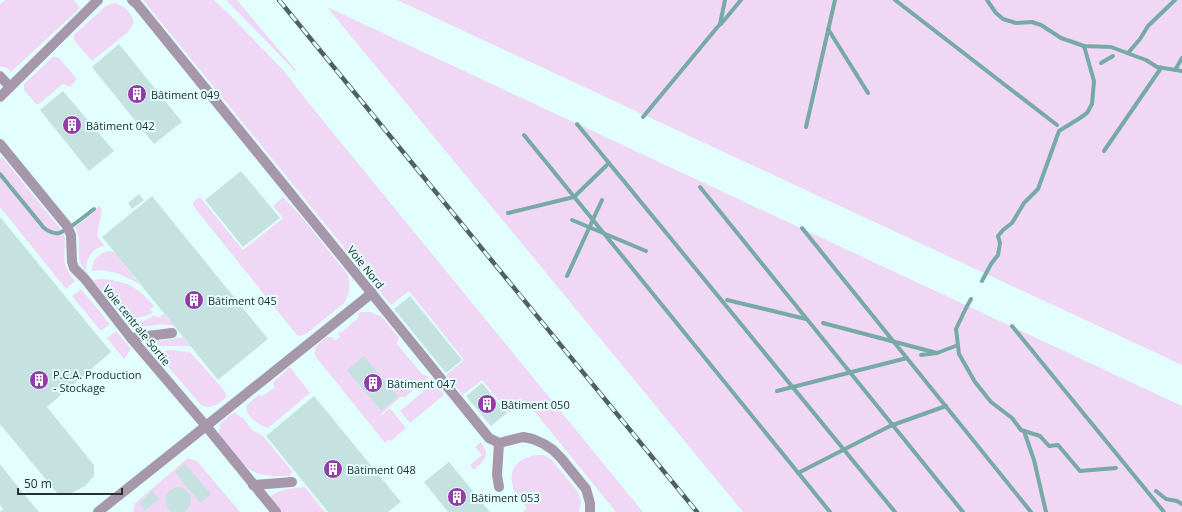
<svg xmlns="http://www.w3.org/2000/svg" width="1182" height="512" font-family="'Open Sans',sans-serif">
<rect width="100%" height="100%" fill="#e2fffd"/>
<!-- green -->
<g fill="#efd7f5">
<path d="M5,0H74L79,7V9L11,72C8,69 5,66 0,67V4Z"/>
<polygon points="143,0 214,0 228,13 285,72 303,96 643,512 616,512 525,400 509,413 482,380 463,395 446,375 464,360 409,291 391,305"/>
<polygon points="226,0 237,0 296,70 295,71"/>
<polygon points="397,0 1182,0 1182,365"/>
<path d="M114,3C124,5 131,12 134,22L128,32L92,61L74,40V35L107,5Z"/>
<polygon points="327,7 1182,406 1182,512 743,512"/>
<polygon points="53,57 56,57 59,58 77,79 70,87 63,84 60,86 39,104 36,104 24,90 24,84"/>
<path d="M2,157L63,232C67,242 63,253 65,264C67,271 71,276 75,281L66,289L0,207V158Z"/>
<path d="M200,197L243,250L283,218L273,206L283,197L300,215L348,275C351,285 350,294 344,303L306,334L299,336L296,334L194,207L193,204L194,201Z"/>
<path d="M99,206L102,209L97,236L105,246C90,248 86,260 86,273L79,260V238L75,226L84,221Z"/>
<path d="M108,251L114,252L140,285C126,276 109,268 92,271C92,260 98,254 108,251Z"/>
<path d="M101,279C125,280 138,287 154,306L150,309L153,312C144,319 134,318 123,317L92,280Z"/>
<polygon points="81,289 110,324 101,331 72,296"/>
<path d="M360,312H371L382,317L399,338L397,344L423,375L429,376L428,378L404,398L402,396L381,414L382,415L390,408L406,428L391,441L388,440L385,443L316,357C312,347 320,343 327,337H332L335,341L340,337L337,333L342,332L358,318V314Z"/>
<path d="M164,314L174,326C168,325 162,324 157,325C147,326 136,329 127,324L126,323C139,323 144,322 155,315L158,318Z"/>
<polygon points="116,331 131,349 124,359 107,338"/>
<polygon points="183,337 190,346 152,346 148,349 145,346 147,343"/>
<path d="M168,350L190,352L224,390L227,397C218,404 213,409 202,406L157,354Z"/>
<path d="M290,367L310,393L268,428C258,425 246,417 246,406L258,395L262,396L274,388L273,382Z"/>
<polygon points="435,383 444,395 410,423 400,411 432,384"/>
<path d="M234,412L244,419L252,430L263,436L292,471L290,476C275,476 256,477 245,466C235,458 227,444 219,434L220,424Z"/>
<path d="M481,442C491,455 484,461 474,470L470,465L482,455L475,447Z"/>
<path d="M536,455H543L551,459L578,492L581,502L579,512H523L527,508C523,503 518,498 515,493C513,490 513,486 512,483C509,467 521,457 536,455Z"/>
<polygon points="188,458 197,461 240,512 133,512 135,503"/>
<path d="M305,487L325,512H281L271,498V496C280,489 294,488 305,487Z"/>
</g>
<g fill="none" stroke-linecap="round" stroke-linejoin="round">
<!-- stream -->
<g stroke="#77aaa7" stroke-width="4">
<polyline points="895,0 1057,125"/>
<polyline points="987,0 996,13 1003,19 1016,23 1032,22 1041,25 1061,38 1084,46 1111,47 1146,60 1157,67 1182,71"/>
<polyline points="721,24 741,0"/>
<polyline points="828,29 868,93"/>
<polyline points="1128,53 1140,39 1148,26 1175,0"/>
<polyline points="1101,63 1113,56"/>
<polyline points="1175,70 1182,58"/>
<polyline points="643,117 720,24 725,0"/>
<polyline points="577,124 895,512"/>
<polyline points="806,127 835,0"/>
<polyline points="524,135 830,512"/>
<polyline points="1104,151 1161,68"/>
<path d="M0,174L44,228C48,231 54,234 59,233C70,229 85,216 94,209"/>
<polyline points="700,187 963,512"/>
<polyline points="508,213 574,197 609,163"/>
<polyline points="572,220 646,251"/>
<polyline points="802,228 1031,512"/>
<polyline points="567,276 602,200"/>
<polyline points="982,281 991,264 998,255 1000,243 998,236 1003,230 1012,223 1024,203 1038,189 1059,131 1080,118 1087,113 1092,104 1094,81 1084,46"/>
<polyline points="971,299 966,308 956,329 959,354 975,382 991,402 1012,418 1021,430 1040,436 1049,446 1058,445 1080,471 1116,468"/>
<polyline points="727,300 806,319"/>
<polyline points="823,323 937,353"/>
<polyline points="1012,326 1164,512"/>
<polyline points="921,355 937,353 958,345"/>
<polyline points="777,391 907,358"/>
<polyline points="1024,431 1034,460 1046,512"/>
<polyline points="798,473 890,426 946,406"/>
<polyline points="1156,491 1166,499 1177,501 1182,504"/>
</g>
</g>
<!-- building -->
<g fill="#c6e2e0">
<polygon points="119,44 182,122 154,144 92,67"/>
<polygon points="63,91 114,151 89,171 40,110"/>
<polygon points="241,171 280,218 243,247 205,200"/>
<polygon points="139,194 144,200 132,209 128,203"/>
<polygon points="152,196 268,339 218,380 102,237"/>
<polygon points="0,217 111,352 47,407 94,465 94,476 85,486 72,493 57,493 0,424"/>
<polygon points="410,296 462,360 446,373 394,309"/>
<polygon points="364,356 398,397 381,411 347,370"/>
<polygon points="482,383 507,413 491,426 466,396"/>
<polygon points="314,396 401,502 388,512 328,512 266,436"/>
<polygon points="449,462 490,512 448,512 424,482"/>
<polygon points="0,464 19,488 39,512 0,512 3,509 0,505"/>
<polygon points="185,464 211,494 200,503 175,472"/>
<polygon points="177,487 183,488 188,493 191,497 190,506 185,512 172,512 170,511 166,506 166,495 170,490"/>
<polygon points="152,491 159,499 145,510 139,503"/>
</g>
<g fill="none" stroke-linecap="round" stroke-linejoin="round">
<!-- minor -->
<g stroke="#a698aa" stroke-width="10">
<polyline points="132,0 137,4 489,438 499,443 523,437 533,439 544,444 553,450 561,458 586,489 590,503 590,512"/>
<polyline points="0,76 10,87"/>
<polyline points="0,97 98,0"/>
<polyline points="0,144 67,226 71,235 72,262 74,268 85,279 131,338 206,426 276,512"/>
<polyline points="131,338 172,333"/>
<polyline points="253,485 292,482"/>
<polyline points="499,487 497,475 499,443"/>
<polyline points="98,512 206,426 372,293"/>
</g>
<defs>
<polyline id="rail" points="279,0 697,512"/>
</defs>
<!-- rail casing -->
<use href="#rail" stroke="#526160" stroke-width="4.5"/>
<!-- rail -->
<use href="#rail" stroke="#e2fffd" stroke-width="3" stroke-dasharray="9" stroke-linecap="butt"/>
</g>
<!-- icons -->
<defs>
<symbol id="building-disc" viewBox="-11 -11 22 22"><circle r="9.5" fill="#923ca9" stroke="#e2fffd"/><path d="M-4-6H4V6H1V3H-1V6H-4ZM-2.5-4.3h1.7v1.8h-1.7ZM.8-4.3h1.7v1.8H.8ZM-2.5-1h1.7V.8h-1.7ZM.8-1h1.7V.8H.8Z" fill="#fff"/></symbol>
</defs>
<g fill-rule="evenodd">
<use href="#building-disc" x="126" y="83" width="22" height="22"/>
<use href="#building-disc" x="61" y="114" width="22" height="22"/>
<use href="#building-disc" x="183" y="289" width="22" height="22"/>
<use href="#building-disc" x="28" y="369" width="22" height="22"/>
<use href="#building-disc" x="362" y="372" width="22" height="22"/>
<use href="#building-disc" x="476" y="393" width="22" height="22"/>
<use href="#building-disc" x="322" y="458" width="22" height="22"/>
<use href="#building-disc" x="446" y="486" width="22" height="22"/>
</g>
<g text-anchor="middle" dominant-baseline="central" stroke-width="4" stroke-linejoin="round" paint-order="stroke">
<!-- poi labels -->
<g font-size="11" fill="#25302f" stroke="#e2fffd" text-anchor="start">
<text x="151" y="94">Bâtiment 049</text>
<text x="86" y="125">Bâtiment 042</text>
<text x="208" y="300">Bâtiment 045</text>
<text x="53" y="374">P.C.A. Production<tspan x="53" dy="13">- Stockage</tspan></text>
<text x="387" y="383">Bâtiment 047</text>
<text x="501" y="404">Bâtiment 050</text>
<text x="347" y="469">Bâtiment 048</text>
<text x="471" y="497">Bâtiment 053</text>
</g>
<!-- street labels -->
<g font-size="11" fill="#25302f" stroke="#e2fffd">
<text transform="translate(366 267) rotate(51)">Voie Nord</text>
<text transform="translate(137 325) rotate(51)">Voie centrale Sortie</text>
</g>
</g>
<!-- scale -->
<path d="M18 488v6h104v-6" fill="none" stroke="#25302f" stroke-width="2"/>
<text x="24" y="488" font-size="12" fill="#25302f" stroke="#e2fffd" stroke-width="3" paint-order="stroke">50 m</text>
</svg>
